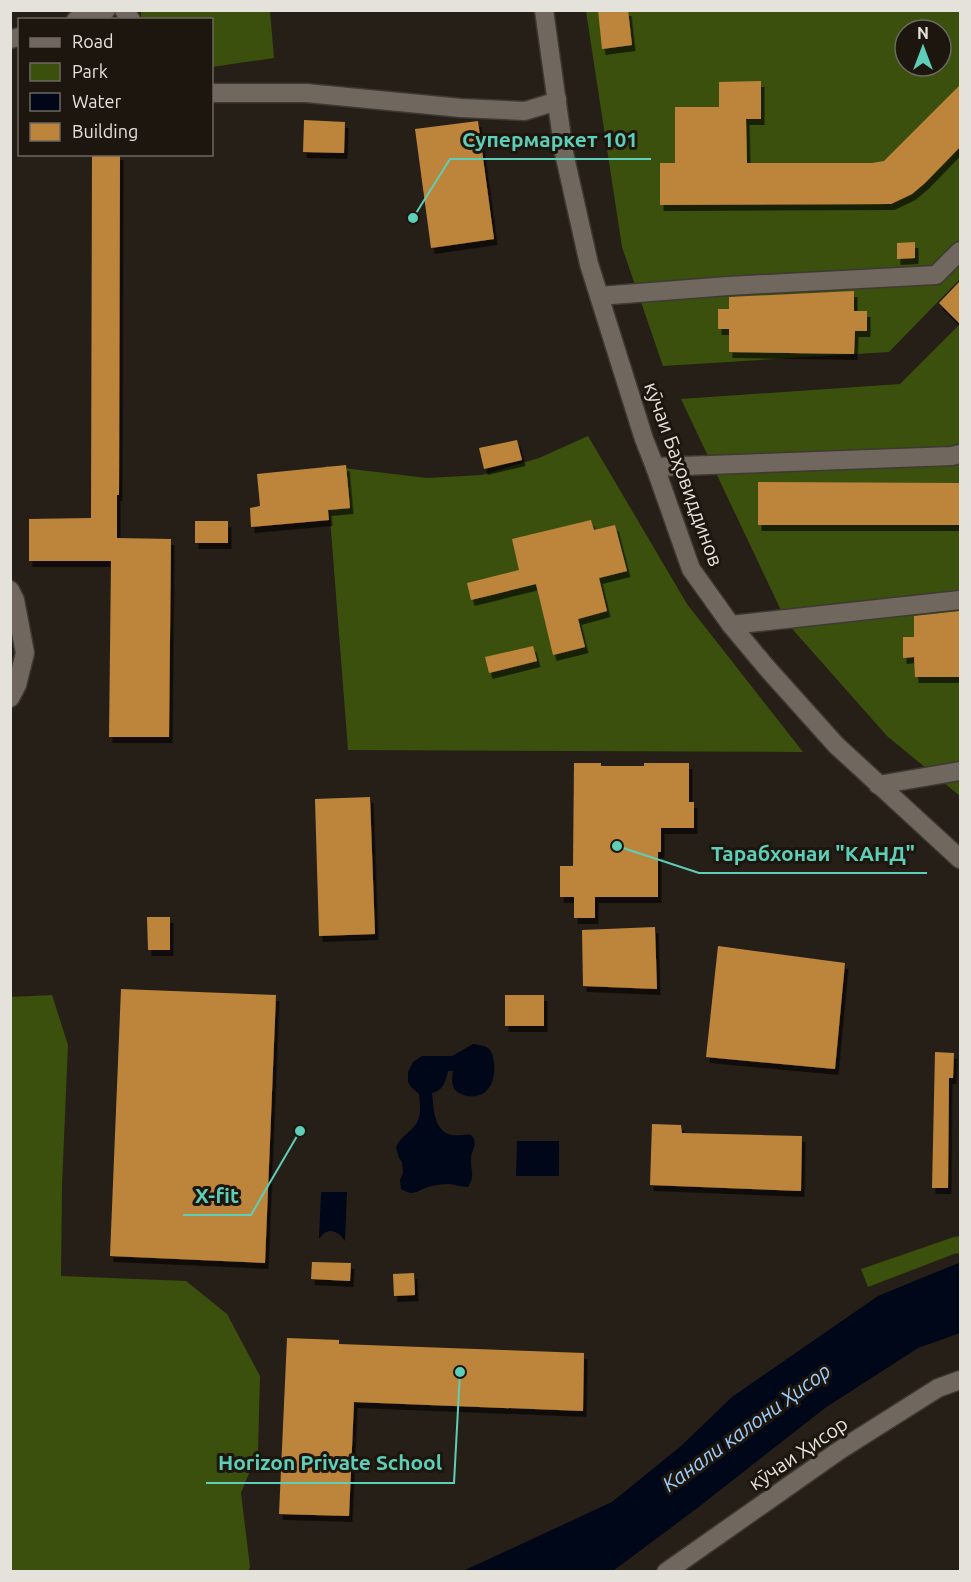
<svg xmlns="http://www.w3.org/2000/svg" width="971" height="1582" font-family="Ubuntu,sans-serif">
<defs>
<filter id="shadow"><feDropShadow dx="3.5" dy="6" stdDeviation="0" flood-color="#0009"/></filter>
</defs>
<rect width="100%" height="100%" fill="#261f17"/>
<!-- green -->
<g fill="#3b500d" fill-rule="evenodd">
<polygon points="141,11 270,11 274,58 212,67 212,20 141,19"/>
<path d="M586,11H960V279L889,352L663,366L622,247ZM905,30H941V66H905Z"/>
<polygon points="960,324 960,796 887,736 787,623 681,399 900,384"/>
<polygon points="588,436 687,604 803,752 348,750 326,466 427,478 482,475 539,458"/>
<polygon points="52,995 68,1045 62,1185 61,1276 186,1281 227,1314 260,1376 258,1451 241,1493 250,1567 248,1571 11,1571 11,997"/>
<polygon points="960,1236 960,1253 954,1254 868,1287 861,1269 954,1237"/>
</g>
<!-- water -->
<g fill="#000718">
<path d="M473,1044C487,1046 492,1047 494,1062C496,1081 489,1099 467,1096C463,1095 458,1093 455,1090C451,1084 452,1077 453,1071H448C446,1081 443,1091 432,1093C434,1108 433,1130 451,1135C457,1136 465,1134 471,1135C479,1143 472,1149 471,1158C470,1171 476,1175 468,1187C460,1187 455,1184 448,1184C442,1184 434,1185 428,1187C416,1191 414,1197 401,1189L400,1180L403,1173L402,1162L399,1158L396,1147C401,1136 410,1133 416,1124C422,1115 420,1104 419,1094L411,1087L408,1082V1072L413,1062L422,1056H452Z"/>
<polygon points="517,1141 559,1141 559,1176 516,1176"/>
<path d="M321,1192H347L345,1241C337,1229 327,1227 319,1239Z"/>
<polygon points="960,1263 960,1333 918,1348 825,1408 696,1509 613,1571 463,1571 612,1502 681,1446 732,1397 878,1296 956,1264"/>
</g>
<!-- building -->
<g fill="#bd853b" filter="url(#shadow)">
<polygon points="598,10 628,10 632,45 602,49"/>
<polygon points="761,81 761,119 746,119 747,163 872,163 884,161 960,85 960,147 925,183 912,194 891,204 660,205 660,163 675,163 675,107 719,107 719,82"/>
<polygon points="304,120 345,122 344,153 303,152"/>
<polygon points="478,121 494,239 431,248 415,129"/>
<polygon points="92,154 120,154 119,495 117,495 117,538 171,539 169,737 109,737 111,561 29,561 29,519 91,518"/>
<polygon points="915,242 915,258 897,259 897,243"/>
<polygon points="960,281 960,324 939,303"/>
<polygon points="854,291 854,311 867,311 867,331 855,331 854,354 729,352 729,329 718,329 718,309 729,309 729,297"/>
<polygon points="517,440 522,460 484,469 479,448"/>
<polygon points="346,465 350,508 328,510 329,520 251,527 250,508 260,506 257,474"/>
<polygon points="758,482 960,483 960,525 758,525"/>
<polygon points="591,520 594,530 615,525 627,571 599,578 607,611 578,619 585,647 553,655 536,584 471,600 467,583 519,570 512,539"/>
<rect x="195" y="521" width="33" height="22"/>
<polygon points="960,611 960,677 915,677 914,657 903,658 903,637 914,637 914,616"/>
<polygon points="533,646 537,661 489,673 485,657"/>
<polygon points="574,763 601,763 601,766 644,766 644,763 689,763 689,802 694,802 694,828 661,828 661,852 658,852 658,897 595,897 595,918 574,918 574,897 560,897 560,866 573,866"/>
<polygon points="370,797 375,934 319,936 315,799"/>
<polygon points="147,917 170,917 170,950 148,950"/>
<polygon points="655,927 657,989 583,986 582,930"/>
<polygon points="718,946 845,963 835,1069 706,1057"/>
<polygon points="121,989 276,995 265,1263 110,1256"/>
<rect x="505" y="995" width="39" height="31"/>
<polygon points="935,1052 954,1053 953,1078 949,1078 948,1188 932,1188"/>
<polygon points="652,1124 681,1125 682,1133 802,1136 801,1191 650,1185"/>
<polygon points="312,1262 351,1263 350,1281 311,1279"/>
<polygon points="414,1273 415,1295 394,1296 393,1274"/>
<polygon points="287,1338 339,1340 339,1344 584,1353 583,1411 354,1402 349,1516 279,1514"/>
</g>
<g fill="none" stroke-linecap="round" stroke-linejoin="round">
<defs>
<g id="street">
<polyline points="124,10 131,20"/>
<polyline points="76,20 106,10"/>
<polyline points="10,39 20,37"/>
<polyline points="212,93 306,93 461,108 525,111 551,103 557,99"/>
<polyline points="599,296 728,286 936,275 960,251"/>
<polyline points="655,467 952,456 960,454"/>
<polyline points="10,590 15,600 25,653 17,685 10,698"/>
<polyline points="731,625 960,600"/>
<polyline points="878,785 960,771"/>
<polyline points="666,1572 840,1450 938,1388 960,1380"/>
</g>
<polyline id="secondary" points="544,10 564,153 589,264 644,439 655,467 691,569 731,625 767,668 836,745 960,859"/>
</defs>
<!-- street casing -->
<use href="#street" stroke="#3e3933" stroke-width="21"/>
<!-- secondary casing -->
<use href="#secondary" stroke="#3e3933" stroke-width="21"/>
<!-- street -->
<use href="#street" stroke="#70685f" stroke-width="18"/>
<!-- secondary -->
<use href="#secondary" stroke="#70685f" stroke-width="18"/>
</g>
<g text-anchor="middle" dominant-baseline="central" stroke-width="6" stroke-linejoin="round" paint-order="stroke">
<!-- street labels -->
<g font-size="20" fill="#e5e1db" stroke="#1c160e">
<text transform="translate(684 474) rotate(70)">кӯчаи Баҳовиддинов</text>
<text transform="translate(798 1453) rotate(-34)">кӯчаи Ҳисор</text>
</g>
<!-- water labels -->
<g font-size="21" font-style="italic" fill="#9ecdfe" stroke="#1c160e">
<text transform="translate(746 1427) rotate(-36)">Канали калони Ҳисор</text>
</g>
</g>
<!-- callouts -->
<path fill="none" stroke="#5eceb8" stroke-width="2" d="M413 218L450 159H651M617 846L699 873H927M300 1131L251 1215H183M460 1372L454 1483H206"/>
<g fill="#5eceb8" stroke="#1c160e" stroke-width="2">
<circle cx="413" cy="218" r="6"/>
<circle cx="617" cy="846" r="6"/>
<circle cx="300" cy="1131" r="6"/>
<circle cx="460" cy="1372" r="6"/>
</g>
<g font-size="21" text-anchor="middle" font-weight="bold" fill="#5eceb8" stroke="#1c160e" stroke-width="6" stroke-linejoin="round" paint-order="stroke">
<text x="550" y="147">Супермаркет 101</text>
<text x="813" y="861">Тарабхонаи "КАНД"</text>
<text x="217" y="1203">X-fit</text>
<text x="330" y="1470">Horizon Private School</text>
</g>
<!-- border -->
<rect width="971" height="1582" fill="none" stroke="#e5e1db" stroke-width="24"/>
<!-- legend -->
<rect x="18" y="18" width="195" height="138" fill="#1c160e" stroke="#6c6760" stroke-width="1.5"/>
<rect x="30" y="38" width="30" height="9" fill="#70685f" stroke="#6c6760" stroke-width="1.5"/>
<text x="72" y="48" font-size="18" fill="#e5e1db">Road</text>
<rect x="30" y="63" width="30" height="18" fill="#3b500d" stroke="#6c6760" stroke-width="1.5"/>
<text x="72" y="78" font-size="18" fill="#e5e1db">Park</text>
<rect x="30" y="93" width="30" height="18" fill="#000718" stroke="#6c6760" stroke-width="1.5"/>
<text x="72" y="108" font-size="18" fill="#e5e1db">Water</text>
<rect x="30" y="123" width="30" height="18" fill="#bd853b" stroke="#6c6760" stroke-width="1.5"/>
<text x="72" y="138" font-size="18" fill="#e5e1db">Building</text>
<!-- north arrow -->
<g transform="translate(923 48)"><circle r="28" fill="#1c160e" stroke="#6c6760" stroke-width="1.5"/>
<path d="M0-4.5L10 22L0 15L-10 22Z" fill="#5eceb8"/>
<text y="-9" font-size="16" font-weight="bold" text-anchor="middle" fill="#e5e1db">N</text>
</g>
</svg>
